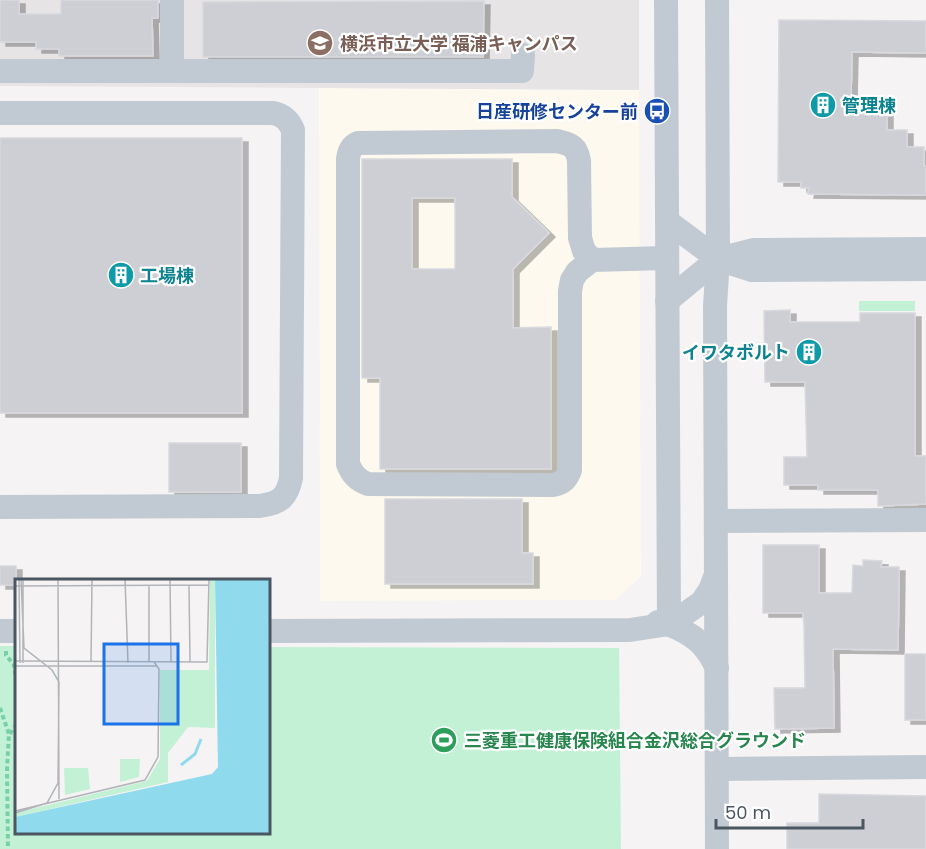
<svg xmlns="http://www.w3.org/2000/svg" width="926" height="849" font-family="Poppins,'Noto Sans JP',sans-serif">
<defs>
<filter id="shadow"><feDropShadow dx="6" dy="4" stdDeviation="0" flood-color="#0004"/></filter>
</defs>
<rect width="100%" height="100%" fill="#f5f3f3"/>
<!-- commercial -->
<polygon fill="#fdf9ef" points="319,88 639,90 641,576 616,600 320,601"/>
<!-- education -->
<polygon fill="#e6e4e5" points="0,0 639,0 639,90 0,86"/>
<!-- green -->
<g fill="#c3f1d5">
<rect x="859" y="301" width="56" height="10"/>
<polygon points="0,646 16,646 16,832 30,833 268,832 269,647 619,648 621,849 0,849"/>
</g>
<!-- building -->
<g fill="#cdcfd5" stroke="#d7d9de" stroke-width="1.5" fill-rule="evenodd" filter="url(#shadow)">
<polygon points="0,0 19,0 19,14 61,14 61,0 158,0 158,18 152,18 153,56 59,56 59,49 36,49 36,42 0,42"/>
<polygon points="484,1 483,57 203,57 203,2"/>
<polygon points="779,20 926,21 926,53 852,52 851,96 868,96 868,113 887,113 887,130 907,130 907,147 924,147 924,166 926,166 926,195 808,194 809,188 801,188 801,182 778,182"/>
<rect x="0" y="138" width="242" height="275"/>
<path d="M362,159H512V197L549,233L513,269V328L551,327V469H380V378H362ZM412,198H455V269H412Z"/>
<polygon points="790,310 790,322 860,322 860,313 915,313 915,456 926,456 926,504 878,506 878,490 818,490 818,485 784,485 784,457 807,457 805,382 765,382 764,311"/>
<rect x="169" y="443" width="72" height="49"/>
<polygon points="385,499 522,499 522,553 533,553 533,584 385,584"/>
<polygon points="763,545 819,545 819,593 852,593 853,565 863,566 863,560 882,561 881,567 899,567 898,650 833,649 834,728 775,729 774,688 805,688 804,626 803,613 763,613"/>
<rect x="0" y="566" width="16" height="19"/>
<rect x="905" y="654" width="21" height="66"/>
<polygon points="819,794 926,796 926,849 787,849 787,823 819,823"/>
</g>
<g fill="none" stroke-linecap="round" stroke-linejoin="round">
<!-- path -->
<g stroke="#7ad0a6" stroke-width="4" stroke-dasharray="4.5 3" stroke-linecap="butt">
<polyline points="6,651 6,655 14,665 16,680"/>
<polyline points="0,708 9,734 7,769 8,849"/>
<polyline points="10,734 16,725"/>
</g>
<!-- minor -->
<g stroke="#c1cad2" stroke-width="24">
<polyline points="666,0 669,624"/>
<polyline points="717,0 718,259 715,306 717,849"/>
<polyline points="0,71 172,71 172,0"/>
<polyline points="172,71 522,71 523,55"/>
<path d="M0,113H273C283,115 289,120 293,130L291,478C287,498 280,503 260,506L0,507"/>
<polyline points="667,221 718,259 752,270 926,269"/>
<path d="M592,260L584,251L580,238L579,161C577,147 571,144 557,141L358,143C351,146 349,151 348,159V464C352,474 357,480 368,484L553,485C563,483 567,479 570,470V291L572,280L577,272L592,260L667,258"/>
<polyline points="667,301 718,259 753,250 926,249"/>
<polyline points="716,521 926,520"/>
<path d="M658,622C675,625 697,636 707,651C711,656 714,662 717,668"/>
<polyline points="0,631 16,631"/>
<polyline points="268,631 630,630 669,624 679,618 702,602 710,590 715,577"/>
<polyline points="718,769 926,767"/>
</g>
</g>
<!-- icons -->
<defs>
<symbol id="university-disc" viewBox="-11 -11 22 22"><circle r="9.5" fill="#8d6e63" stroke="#fff"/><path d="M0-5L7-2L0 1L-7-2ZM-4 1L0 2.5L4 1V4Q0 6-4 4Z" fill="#fff"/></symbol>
<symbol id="building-disc" viewBox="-11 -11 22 22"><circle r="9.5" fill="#0f9aa8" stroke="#fff"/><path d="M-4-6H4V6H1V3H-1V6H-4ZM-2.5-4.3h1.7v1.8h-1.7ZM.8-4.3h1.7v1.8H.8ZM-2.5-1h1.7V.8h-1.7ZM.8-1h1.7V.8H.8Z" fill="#fff"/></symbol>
<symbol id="bus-disc" viewBox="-11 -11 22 22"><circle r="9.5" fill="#1a4fb4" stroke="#fff"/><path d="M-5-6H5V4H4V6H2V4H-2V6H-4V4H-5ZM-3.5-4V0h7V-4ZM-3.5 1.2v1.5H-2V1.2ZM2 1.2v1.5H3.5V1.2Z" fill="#fff"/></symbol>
<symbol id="stadium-disc" viewBox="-11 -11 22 22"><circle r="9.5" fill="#2e9e5b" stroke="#fff"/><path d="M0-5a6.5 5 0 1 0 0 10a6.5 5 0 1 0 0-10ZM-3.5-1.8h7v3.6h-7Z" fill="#fff"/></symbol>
</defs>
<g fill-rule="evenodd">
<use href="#university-disc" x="305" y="28" width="30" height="30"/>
<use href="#building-disc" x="808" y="90" width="30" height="30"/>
<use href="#bus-disc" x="642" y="96" width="30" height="30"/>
<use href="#building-disc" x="106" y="260" width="30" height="30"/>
<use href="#building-disc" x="794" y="337" width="30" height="30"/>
<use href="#stadium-disc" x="429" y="725" width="30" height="30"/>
</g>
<g text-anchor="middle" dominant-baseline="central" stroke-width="4.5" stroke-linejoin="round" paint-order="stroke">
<!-- education labels -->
<g font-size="18" font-weight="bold" fill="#785e54" stroke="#fff" text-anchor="start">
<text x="340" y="43">横浜市立大学 福浦キャンパス</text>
</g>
<!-- culture labels -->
<g font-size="18" font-weight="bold" fill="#0d838f" stroke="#fff" text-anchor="start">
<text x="842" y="105">管理棟</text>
<text x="140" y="275">工場棟</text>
<text x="790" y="352" text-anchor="end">イワタボルト</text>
</g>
<!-- transit labels -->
<g font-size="18" font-weight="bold" fill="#164399" stroke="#fff" text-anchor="end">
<text x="638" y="111">日産研修センター前</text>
</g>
<!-- leisure labels -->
<g font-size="18" font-weight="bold" fill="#27864d" stroke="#fff" text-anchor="start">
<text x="464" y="740">三菱重工健康保険組合金沢総合グラウンド</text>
</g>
</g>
<!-- overview -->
<g transform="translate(15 579)">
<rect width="255" height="255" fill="#f5f3f3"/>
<path d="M195,0H200V149L173,148L153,174V203L0,238V234L132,202L145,180V91H194ZM105,180H125L124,198L105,203ZM49,189H73L75,210L50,216Z" fill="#c3f1d5"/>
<path d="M200,0H255V255H0V238L197,195L203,188Z" fill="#90daee"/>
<path fill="none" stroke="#90daee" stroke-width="3" d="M166,186L180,175L186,160"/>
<path fill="none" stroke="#b1b4b9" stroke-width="1.5" d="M4,0L5,84M43,0L44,220M110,0L113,84M155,0L156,83M134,6V83M0,7L194,6M174,7L175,83M0,82L192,83L194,0M76,83L77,0M8,84V0M0,87H142M0,232L130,201L143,178L144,90L139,83M0,234L32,224L43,204L44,103L37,91L9,69L6,0"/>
<path fill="#1a73e8" fill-opacity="0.15" stroke="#1a73e8" stroke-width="3" d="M89,65H163V145H89Z"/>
<rect width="255" height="255" fill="none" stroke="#4a5661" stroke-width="3"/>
</g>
<!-- scale -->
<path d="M716 819v9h147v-9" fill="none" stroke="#4a5661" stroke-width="3"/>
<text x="725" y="819" font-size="18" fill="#4a5661" stroke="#ffffff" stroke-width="4.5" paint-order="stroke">50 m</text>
</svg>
